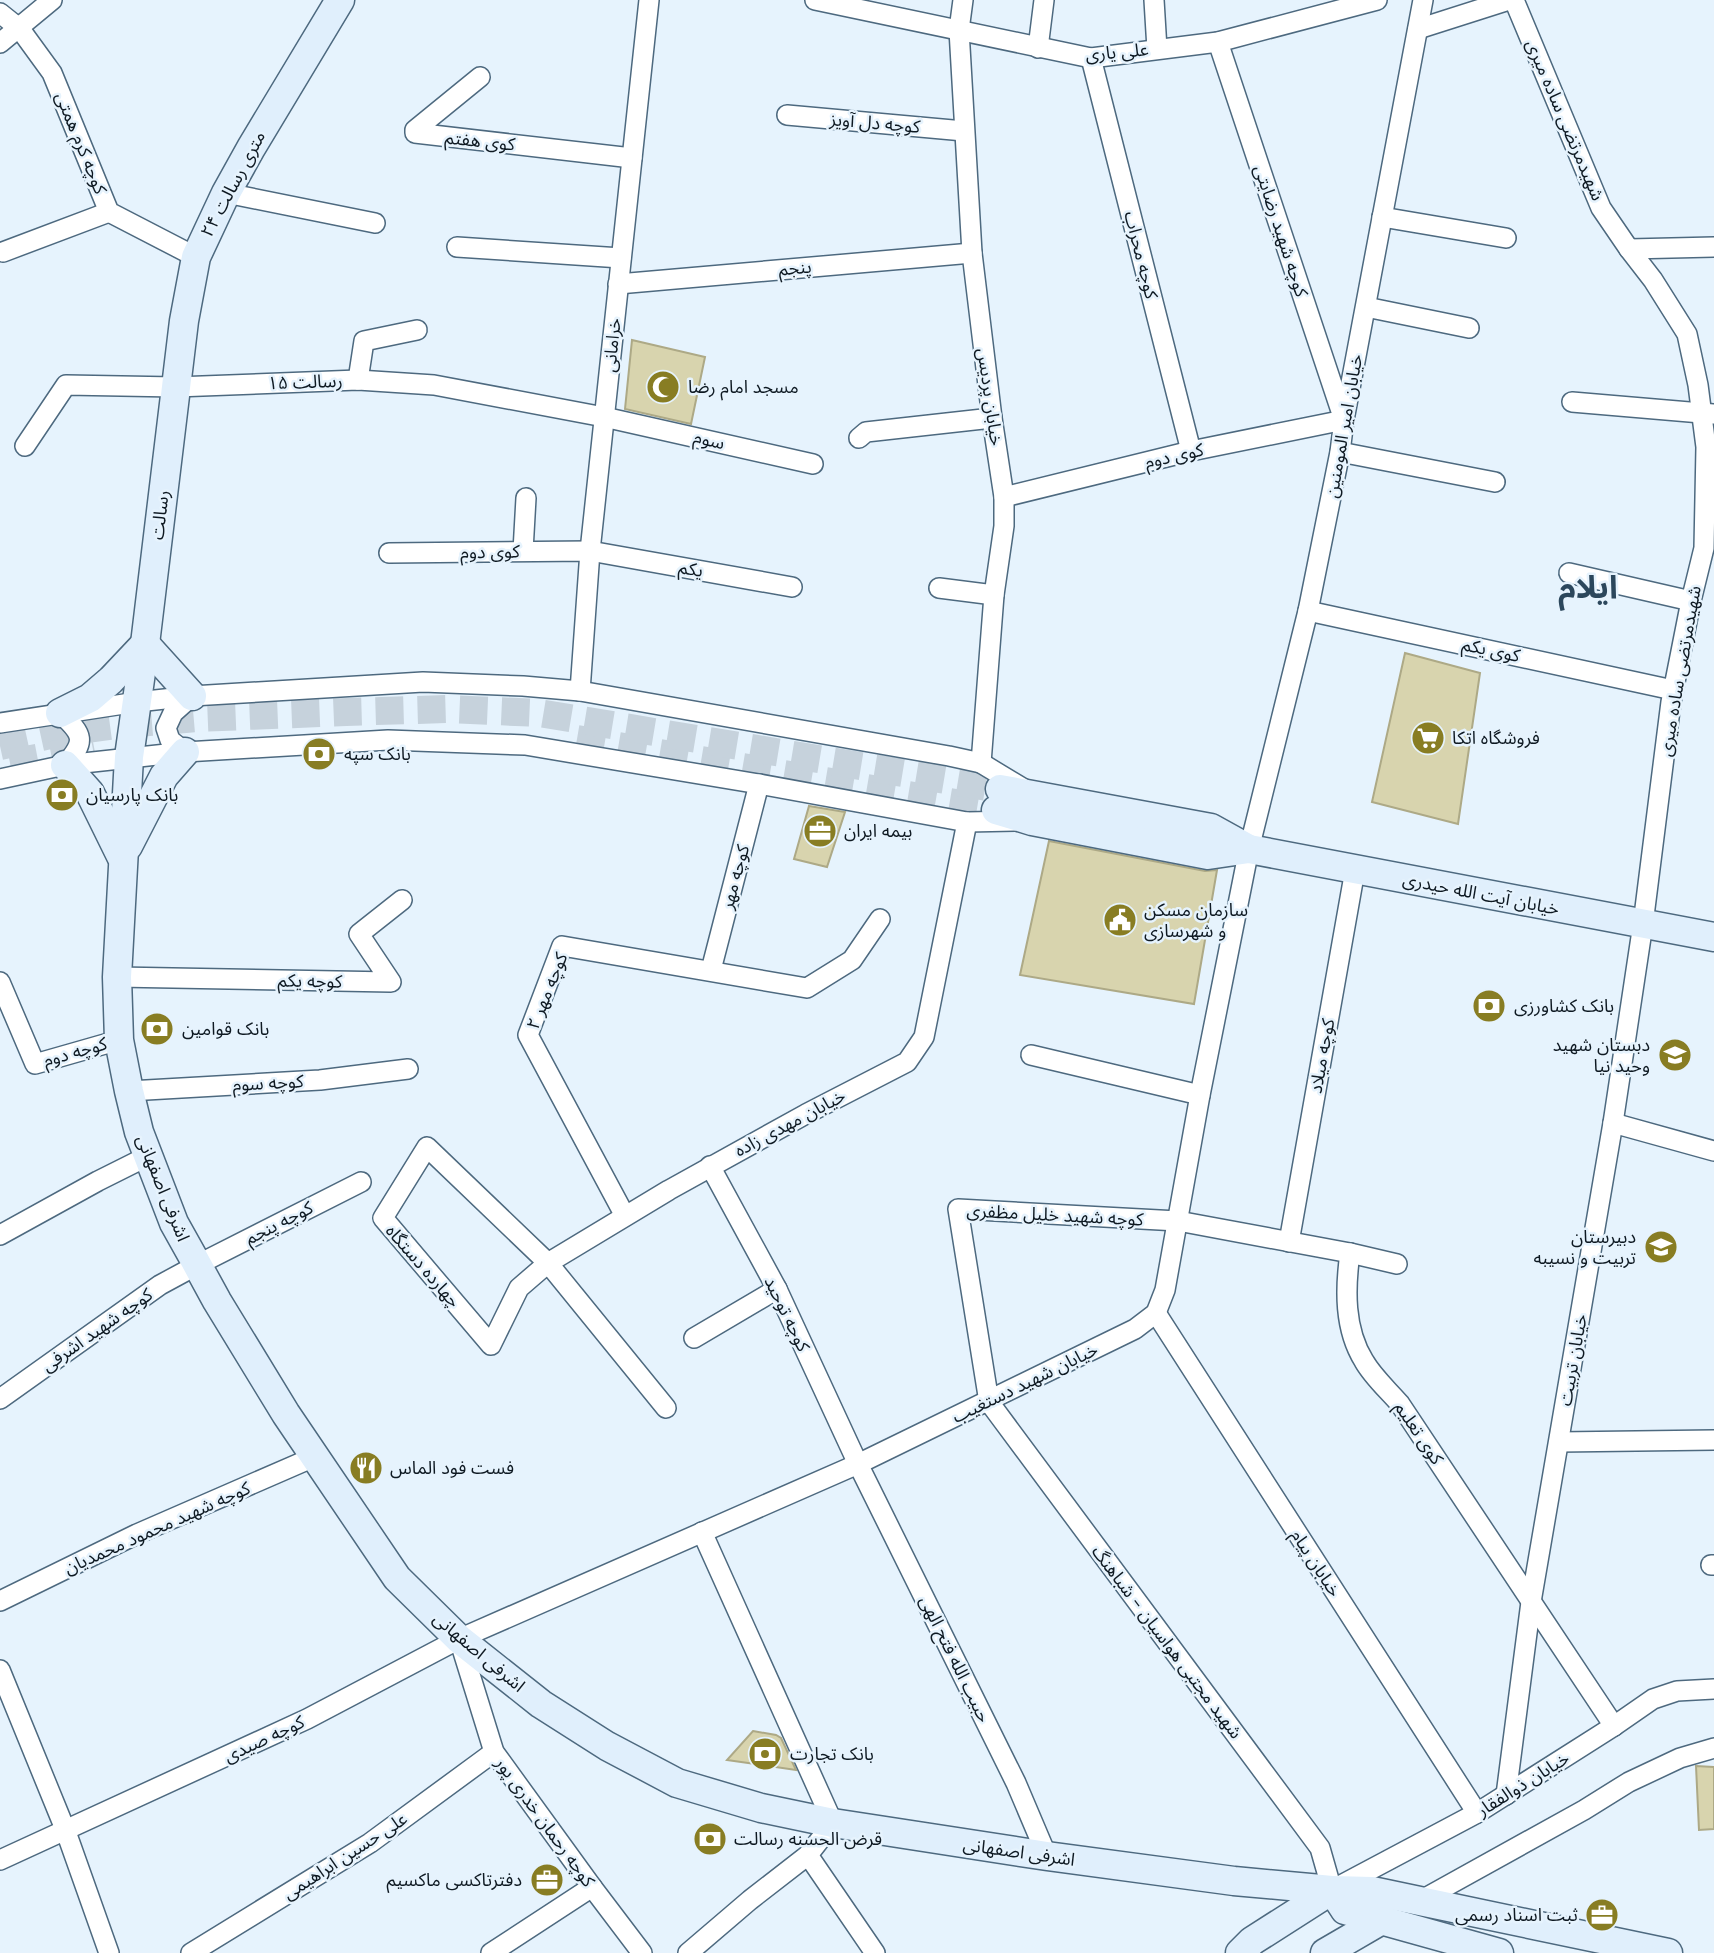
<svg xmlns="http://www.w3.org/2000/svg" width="1714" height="1953" font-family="'DM Sans','Noto Sans Arabic',sans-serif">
<rect width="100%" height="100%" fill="#e6f3fd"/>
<!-- building -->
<g fill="#d8d4ae" stroke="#ada986" stroke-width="2">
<polygon points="632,340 705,357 691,424 625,409"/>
<polygon points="1405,653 1480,673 1458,824 1372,802"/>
<polygon points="809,806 845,812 827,867 794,859"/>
<polygon points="1049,841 1205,871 1217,870 1194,1004 1020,975"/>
<polygon points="753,1731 776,1735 781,1738 796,1770 727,1760"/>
<polygon points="1696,1766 1714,1767 1714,1829 1699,1830"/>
</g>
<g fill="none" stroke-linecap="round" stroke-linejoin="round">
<!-- secondary-tunnel -->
<g stroke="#c6d2dc" stroke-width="28" stroke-dasharray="28 14" stroke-linecap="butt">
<polyline points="577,739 996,810"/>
<polyline points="0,746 64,732 116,725 197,718 346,712 448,709 539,713 1000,789"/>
<polyline points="10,763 94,747"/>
</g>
<defs>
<g id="street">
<polyline points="815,0 1091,58 1218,42 1377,0"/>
<polyline points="963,0 959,30 972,253 992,418 1004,497 1004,526 994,595 981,763"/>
<polyline points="1154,0 1157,49"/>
<polyline points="0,13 20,29 52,73 109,212 196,257"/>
<polyline points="1418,29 1509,0"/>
<polyline points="0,43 52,0"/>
<polyline points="1038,48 1044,0"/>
<polyline points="1091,58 1191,451"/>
<polyline points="480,77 415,130 415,133 632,158"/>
<polyline points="787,115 964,131"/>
<polyline points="226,193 375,223"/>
<polyline points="1382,217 1506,238"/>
<polyline points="457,247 621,258"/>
<polyline points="1629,249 1714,247"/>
<polyline points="3,252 109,212"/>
<polyline points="618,284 972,253"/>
<polyline points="1366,307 1469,328"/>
<polyline points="358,380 364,341 417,330"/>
<polyline points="1572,402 1713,414"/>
<polyline points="859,438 866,432 992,418"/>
<polyline points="25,446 66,385 176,387 358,380 434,385 604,417 813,464"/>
<polyline points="1340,452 1495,482"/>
<polyline points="1004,497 1191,451 1344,420 1218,42"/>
<polyline points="523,551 526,498"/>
<polyline points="389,553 590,551 792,587"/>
<polyline points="1569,573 1691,601"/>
<polyline points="939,588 994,595"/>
<polyline points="1308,611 1673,690"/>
<polyline points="580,691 590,551 649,0"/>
<path d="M60,713C84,735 86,741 65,765"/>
<polyline points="0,723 137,702 192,696 423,682 523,686 580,691 949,756 981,763 1024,789"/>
<polyline points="185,752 170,740 166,728 173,713 192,696"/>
<polyline points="0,779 65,765 185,752 388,740 525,745 759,784 967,822 1015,821"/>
<polyline points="711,970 759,784"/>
<polyline points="117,977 391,982 359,934 402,900"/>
<polyline points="0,982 35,1064 119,1040"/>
<polyline points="1031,1055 1200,1095"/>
<polyline points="129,1091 320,1080 408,1069"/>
<polyline points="1613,1123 1714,1151"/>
<polyline points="710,1166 777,1289 858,1464 1016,1783 1047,1856"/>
<polyline points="625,1216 528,1035 562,946 807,988 852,960 880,919"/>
<polyline points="0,1235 98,1181 148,1156"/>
<polyline points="1289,1242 1355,870"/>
<path d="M1350,1253C1345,1289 1344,1329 1364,1361C1373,1377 1388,1390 1400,1404L1614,1726"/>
<polyline points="1397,1264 1350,1253 1178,1221 958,1209 989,1402 1320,1848 1332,1890 1477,1813 1614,1726 1653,1699 1677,1691 1714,1689"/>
<polyline points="1156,1313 1477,1813"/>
<polyline points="694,1338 777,1289"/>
<polyline points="0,1399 160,1285 197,1265 361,1182"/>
<polyline points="666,1408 548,1263 427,1147 383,1218 491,1345 519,1288 548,1263 669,1190 806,1114 907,1062 924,1037 967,822"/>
<polyline points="1559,1442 1714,1440"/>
<polyline points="702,1532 833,1823 808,1855 875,1953"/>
<polyline points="1711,1565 1714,1565"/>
<polyline points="0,1601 137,1534 314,1457"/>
<polyline points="459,1639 494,1752 592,1887 642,1953"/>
<polyline points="0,1670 65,1829 109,1953"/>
<polyline points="1506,1795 1531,1602 1613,1123 1643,924 1671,702 1691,601 1704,548 1706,447 1698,385 1687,334 1653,280 1629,249 1601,208 1514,0"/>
<polyline points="0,1860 307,1719 459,1639 858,1464 1135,1329 1156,1313 1165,1290 1200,1095 1249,849 1308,611 1340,452 1344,420 1423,0"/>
<polyline points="1418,1902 1584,1810 1629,1782 1680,1758 1714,1748"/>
<polyline points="191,1953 370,1843 494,1752"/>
<polyline points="491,1953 592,1887"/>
<polyline points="688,1953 750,1900 808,1855"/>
</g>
<g id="secondary">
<polyline points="340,0 251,148 226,193 196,257 184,321 145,644 129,757 117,977 119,1040 129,1091 139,1132 174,1223 193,1257 217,1301 286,1414 397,1578 459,1639 541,1704 607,1746 677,1783 761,1808 833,1823 1047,1856 1234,1881 1332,1890 1372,1891 1668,1953"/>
<polyline points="145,644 192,696"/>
<polyline points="60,713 90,698 111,680 145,644"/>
<polyline points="65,765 90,793 121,856"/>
<polyline points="1000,789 1211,828 1249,849"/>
<polyline points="996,810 1032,821 1208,855 1249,849 1714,937"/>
<polyline points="128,846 164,776 185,752"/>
<polyline points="1332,1890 1345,1910 1499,1953"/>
<polyline points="1240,1953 1252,1941 1332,1890"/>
<polyline points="1325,1953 1380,1921"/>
</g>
</defs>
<!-- street casing -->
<use href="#street" stroke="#4d697f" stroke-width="22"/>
<!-- secondary casing -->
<use href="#secondary" stroke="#4d697f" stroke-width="31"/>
<!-- street -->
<use href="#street" stroke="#fff" stroke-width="19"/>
<!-- secondary -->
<use href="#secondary" stroke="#e0effc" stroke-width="28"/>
</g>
<!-- icons -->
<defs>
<symbol id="mosque-disc" viewBox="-11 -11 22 22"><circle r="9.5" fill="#887d23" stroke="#e6f3fd"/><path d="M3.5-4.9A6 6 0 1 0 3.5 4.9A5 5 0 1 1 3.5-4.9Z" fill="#fff"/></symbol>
<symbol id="supermarket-disc" viewBox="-11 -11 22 22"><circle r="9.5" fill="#887d23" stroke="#e6f3fd"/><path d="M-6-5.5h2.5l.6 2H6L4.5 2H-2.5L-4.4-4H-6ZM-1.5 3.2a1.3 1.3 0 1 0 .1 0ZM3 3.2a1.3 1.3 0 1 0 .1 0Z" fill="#fff"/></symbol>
<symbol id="bank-disc" viewBox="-11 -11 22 22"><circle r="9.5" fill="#887d23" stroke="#e6f3fd"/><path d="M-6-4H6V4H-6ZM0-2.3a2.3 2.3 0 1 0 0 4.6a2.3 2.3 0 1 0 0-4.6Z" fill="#fff"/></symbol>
<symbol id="office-disc" viewBox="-11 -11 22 22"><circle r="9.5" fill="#887d23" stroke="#e6f3fd"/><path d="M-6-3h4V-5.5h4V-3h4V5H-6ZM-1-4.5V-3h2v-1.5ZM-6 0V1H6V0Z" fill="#fff"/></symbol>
<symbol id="civic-disc" viewBox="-11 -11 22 22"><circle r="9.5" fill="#887d23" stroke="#e6f3fd"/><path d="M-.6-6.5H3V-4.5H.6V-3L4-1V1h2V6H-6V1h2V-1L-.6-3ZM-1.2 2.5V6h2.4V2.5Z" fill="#fff"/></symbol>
<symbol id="school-disc" viewBox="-11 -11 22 22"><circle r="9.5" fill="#887d23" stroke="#e6f3fd"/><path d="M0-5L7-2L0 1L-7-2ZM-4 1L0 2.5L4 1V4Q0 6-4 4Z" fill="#fff"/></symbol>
<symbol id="restaurant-disc" viewBox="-11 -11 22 22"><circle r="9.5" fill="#887d23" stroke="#e6f3fd"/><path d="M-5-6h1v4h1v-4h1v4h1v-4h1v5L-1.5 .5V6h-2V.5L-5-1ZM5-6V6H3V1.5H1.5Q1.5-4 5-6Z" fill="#fff"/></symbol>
</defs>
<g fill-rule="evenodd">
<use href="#mosque-disc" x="644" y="368" width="38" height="38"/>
<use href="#supermarket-disc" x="1409" y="719" width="38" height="38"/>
<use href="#bank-disc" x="300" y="735" width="38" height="38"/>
<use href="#bank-disc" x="43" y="776" width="38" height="38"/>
<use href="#office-disc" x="801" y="812" width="38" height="38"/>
<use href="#civic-disc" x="1101" y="901" width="38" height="38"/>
<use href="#bank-disc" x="1470" y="987" width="38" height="38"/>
<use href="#bank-disc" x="138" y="1010" width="38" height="38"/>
<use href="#school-disc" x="1656" y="1036" width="38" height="38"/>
<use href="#school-disc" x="1642" y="1228" width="38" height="38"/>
<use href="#restaurant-disc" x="347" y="1449" width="38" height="38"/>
<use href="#bank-disc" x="746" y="1735" width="38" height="38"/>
<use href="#bank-disc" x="691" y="1820" width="38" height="38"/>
<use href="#office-disc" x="528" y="1861" width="38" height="38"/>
<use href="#office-disc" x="1583" y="1896" width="38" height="38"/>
</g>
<g text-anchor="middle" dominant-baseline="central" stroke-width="5" stroke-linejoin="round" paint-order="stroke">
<!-- street labels -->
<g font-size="18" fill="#0e1922" stroke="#e6f3fd">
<text transform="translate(1117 52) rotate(-5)">علی یاری</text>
<text transform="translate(1565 120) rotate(67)">شهیدمرتضی ساده میری</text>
<text transform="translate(875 123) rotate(5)">کوچه دل آویز</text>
<text transform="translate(480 141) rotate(6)">کوی هفتم</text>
<text transform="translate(81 143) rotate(68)">کوچه کرم همتی</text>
<text transform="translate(233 184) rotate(-62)">۲۴ متری رسالت</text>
<text transform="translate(1281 231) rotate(72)">کوچه شهید رضایتی</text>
<text transform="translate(1141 255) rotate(76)">کوچه محراب</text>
<text transform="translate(795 268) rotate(-5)">پنجم</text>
<text transform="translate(612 345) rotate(-84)">خرامانی</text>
<text transform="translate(305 382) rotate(-2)">رسالت ۱۵</text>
<text transform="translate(990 397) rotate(82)">خیابان پردیس</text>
<text transform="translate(1344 426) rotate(-80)">خیابان امیر المومنین</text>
<text transform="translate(709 440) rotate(13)">سوم</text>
<text transform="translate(1174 456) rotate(-13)">کوی دوم</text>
<text transform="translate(160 515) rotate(-83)">رسالت</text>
<text transform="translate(490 552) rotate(-1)">کوی دوم</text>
<text transform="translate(691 569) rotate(10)">یکم</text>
<text transform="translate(1491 650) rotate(12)">کوی یکم</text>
<text transform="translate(1680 671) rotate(-80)">شهیدمرتضی ساده میری</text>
<text transform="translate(735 877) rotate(-75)">کوچه مهر</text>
<text transform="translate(1481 894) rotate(11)">خیابان آیت الله حیدری</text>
<text transform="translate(310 981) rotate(1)">کوچه یکم</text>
<text transform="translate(547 991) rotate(-68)">کوچه مهر ۲</text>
<text transform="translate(75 1052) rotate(-16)">کوچه دوم</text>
<text transform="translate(1322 1056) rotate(-80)">کوچه میلاد</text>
<text transform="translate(268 1083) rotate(-3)">کوچه سوم</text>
<text transform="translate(790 1123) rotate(-28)">خیابان مهدی زاده</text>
<text transform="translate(163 1188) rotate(68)">اشرفی اصفهانی</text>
<text transform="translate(1055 1215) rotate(3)">کوچه شهید خلیل مظفری</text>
<text transform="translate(279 1223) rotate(-27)">کوچه پنجم</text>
<text transform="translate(423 1266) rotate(49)">چهارده دستگاه</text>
<text transform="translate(787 1314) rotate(64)">کوچه توحید</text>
<text transform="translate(97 1330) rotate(-35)">کوچه شهید اشرفی</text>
<text transform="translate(1573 1360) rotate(-80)">خیابان تربیت</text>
<text transform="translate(1025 1383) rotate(-26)">خیابان شهید دستغیب</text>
<text transform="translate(1419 1433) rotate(56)">کوی تعلیم</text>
<text transform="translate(157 1528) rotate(-24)">کوچه شهید محمود محمدیان</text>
<text transform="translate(1316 1563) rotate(57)">خیابان پیام</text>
<text transform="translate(1167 1642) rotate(53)">شهید مجتبی هواسیان - شباهنگ</text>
<text transform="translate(479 1652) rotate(40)">اشرفی اصفهانی</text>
<text transform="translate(955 1659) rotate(64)">حبیب الله فتح الهی</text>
<text transform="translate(264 1739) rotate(-25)">کوچه صیدی</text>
<text transform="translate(1523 1784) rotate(-32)">خیابان ذوالفقار</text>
<text transform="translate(545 1822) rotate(54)">کوچه رحمان خدری پور</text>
<text transform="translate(1019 1852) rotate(8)">اشرفی اصفهانی</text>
<text transform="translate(345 1856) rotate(-33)">علی حسین ابراهیمی</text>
</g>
<!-- poi labels -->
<g font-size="18" fill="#0e1922" stroke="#e6f3fd" text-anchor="start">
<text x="688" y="387">مسجد امام رضا</text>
<text x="1452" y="738">فروشگاه اتکا</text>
<text x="344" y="754">بانک سپه</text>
<text x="86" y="795">بانک پارسیان</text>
<text x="844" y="831">بیمه ایران</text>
<text x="1144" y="910">سازمان مسکن<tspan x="1144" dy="21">و شهرسازی</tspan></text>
<text x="1514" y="1006">بانک کشاورزی</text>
<text x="182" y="1029">بانک قوامین</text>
<text x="1650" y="1045" text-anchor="end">دبستان شهید<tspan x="1650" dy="21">وحید نیا</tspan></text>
<text x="1636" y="1237" text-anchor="end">دبیرستان<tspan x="1636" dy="21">تربیت و نسیبه</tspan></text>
<text x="390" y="1468">فست فود الماس</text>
<text x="790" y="1754">بانک تجارت</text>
<text x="734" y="1839">قرض الحسنه رسالت</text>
<text x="522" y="1880" text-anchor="end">دفترتاکسی ماکسیم</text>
<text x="1578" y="1915" text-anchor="end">ثبت اسناد رسمی</text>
</g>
<!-- town labels -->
<g font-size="32" font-weight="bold" fill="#2c475c" stroke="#e6f3fd">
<text x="1588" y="587">ایلام</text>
</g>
</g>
</svg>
